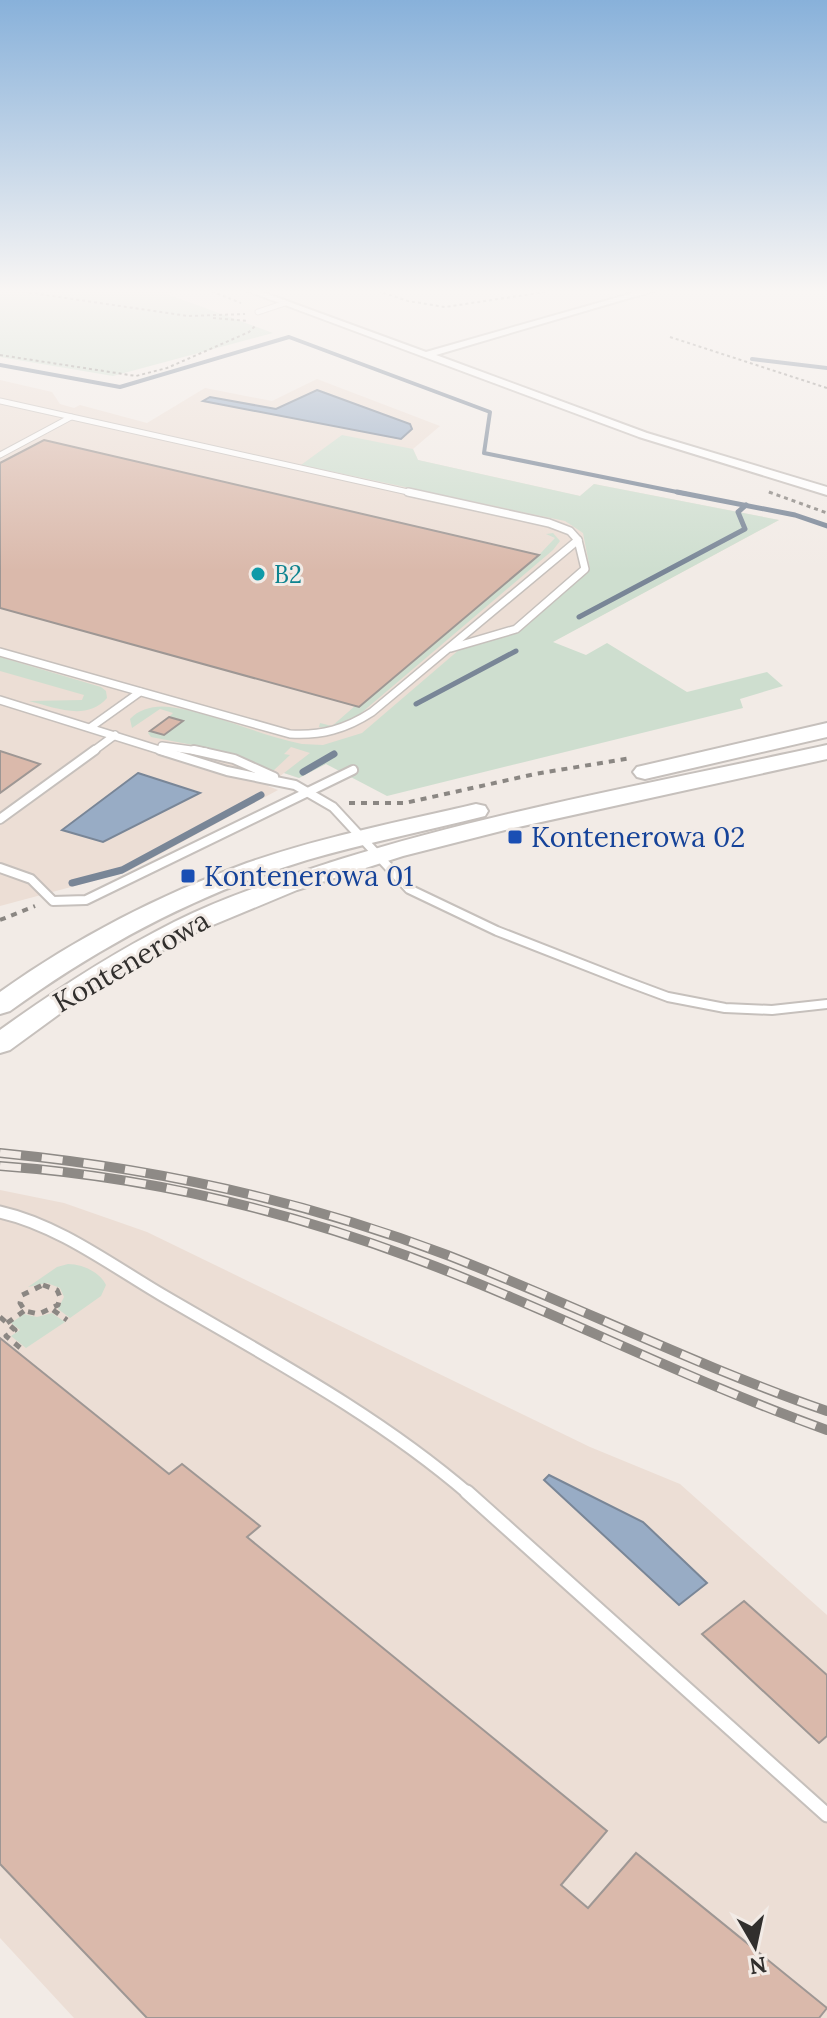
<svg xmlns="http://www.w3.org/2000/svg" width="827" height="2018" font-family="Lora,serif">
<rect width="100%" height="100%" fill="#f2ebe6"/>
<!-- built -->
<g fill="#ecded5">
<polygon points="317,379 440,426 413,449 418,460 580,496 594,484 779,520 299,778 284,773 268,786 278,790 127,872 0,906 0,380 52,392 60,404 74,408 80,405 147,423 205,388 272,401"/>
<polygon points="0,1190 64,1203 147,1232 590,1447 680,1484 827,1615 827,2018 74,2018 0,1938"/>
</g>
<!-- green -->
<g fill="#cedecf">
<polygon points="0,289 183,289 167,294 273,333 113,376 0,357"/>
<path d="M342,435L413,449L418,460L580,496L594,484L779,520L553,642L586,655L607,643L687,692L767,672L783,686L740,699L743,708L387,796L326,764L299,778L284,773L310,753L291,747L284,754L290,755L273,771L219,750L151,737L148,733L150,731L165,735L182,721L169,717L173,713L160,709L132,728L130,719C140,708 156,705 170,707C214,713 258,735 302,744L323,745L362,733L460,649L517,633L590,569L583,533L565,521L301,465Z"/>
<path d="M553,533L560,541L553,550L360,714C348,722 334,729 319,727L320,723L332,726L355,706L359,707L538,556L555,538L546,534Z"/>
<path d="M0,657L101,687L106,691L107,698C86,722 54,707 29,701L82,700L84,695L0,671Z"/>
<path d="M68,1264C82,1264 100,1272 106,1285L101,1296L70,1318L58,1309L64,1297L60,1288L47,1283L28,1287L57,1267Z"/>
<polygon points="52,1313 65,1322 26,1348 11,1336 20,1330 11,1323 24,1314 37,1317"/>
</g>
<!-- water -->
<g fill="#98acc5" stroke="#798697" stroke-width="2">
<polygon points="317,390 410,424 412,429 401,439 203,401 210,397 276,409"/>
<polygon points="138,773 200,793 103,842 62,830"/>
<polygon points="549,1475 643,1522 707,1583 679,1605 544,1480"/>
</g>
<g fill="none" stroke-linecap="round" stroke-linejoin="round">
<!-- stream-far2 -->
<g stroke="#798697" stroke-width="4">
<polyline points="752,359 827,368"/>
<polyline points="0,365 120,387 289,337 490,412 484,453 687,494"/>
</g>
<!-- stream-far1 -->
<g stroke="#798697" stroke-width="5">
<polyline points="677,492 795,515 827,526"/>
<polyline points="579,617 745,529 738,512 746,505"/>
<polyline points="416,704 516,651"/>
</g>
<!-- stream -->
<g stroke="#798697" stroke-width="7">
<polyline points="303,772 334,754"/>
<polyline points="72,883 122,870 261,795"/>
</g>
</g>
<!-- building -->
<g fill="#dab9ab" stroke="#9e9794" stroke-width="2">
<polygon points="44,440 324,505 539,555 359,707 0,608 0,463"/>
<polygon points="169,717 183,721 164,735 150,731"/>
<polygon points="0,751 40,764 0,793"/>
<polygon points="0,1338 169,1474 182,1464 260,1526 247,1537 607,1831 561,1885 588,1908 636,1853 827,2008 819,2018 147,2018 0,1864"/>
<polygon points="744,1601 827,1675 827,1736 819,1743 702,1634"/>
</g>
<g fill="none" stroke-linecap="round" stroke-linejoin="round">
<defs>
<g id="service-far4">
<polyline points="630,289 641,293"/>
<polyline points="258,312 285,303"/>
<polyline points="0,401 417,494"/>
<polyline points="0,455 71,417"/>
</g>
<g id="service-far3">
<polyline points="451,648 516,629 585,569 578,540"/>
<path d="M0,652L290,734C321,736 346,729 372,712L578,540L570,531L549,523L408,492"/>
<polyline points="0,700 166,752"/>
<polyline points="91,727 140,692"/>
<polyline points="162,746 206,752"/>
<polyline points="92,752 115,735"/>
</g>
<g id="service-far2">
<polyline points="160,750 227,771 295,785 333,807 409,889 497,931 625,981 668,997 725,1008 772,1010 827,1004"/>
<polyline points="194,750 234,759 274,777"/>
<polyline points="0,819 95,750"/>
<polyline points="0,868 31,879 53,901 86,900 353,770"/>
</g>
<path id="service-far1" d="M0,1212C58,1225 111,1265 162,1295C268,1357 376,1414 469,1494"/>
<polyline id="service" points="467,1492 827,1815"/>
<polygon id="minor" points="242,289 254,289 426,352 647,289 660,289 436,355 647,433 827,487 827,495 639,437"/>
<g id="primary">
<polygon points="827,723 827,737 645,779 637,777 633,772 637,767"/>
<path d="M827,745V759L505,830L403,856L297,890L196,932L99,985L10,1050L0,1053V1030C57,989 111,954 174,922C226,896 283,878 338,860C498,810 664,781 827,745Z"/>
<path d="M476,804L485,806L488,811L485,816C425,831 366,843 307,860C199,893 101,945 10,1011L0,1014V992C76,938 159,895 247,863C321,837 399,822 476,804Z"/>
</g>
</defs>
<!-- service-far4 casing -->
<use href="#service-far4" stroke="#c6c0bc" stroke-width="7"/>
<!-- service-far3 casing -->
<use href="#service-far3" stroke="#c6c0bc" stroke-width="10"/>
<!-- service-far2 casing -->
<use href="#service-far2" stroke="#c6c0bc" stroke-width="12"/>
<!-- service-far1 casing -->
<use href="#service-far1" stroke="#c6c0bc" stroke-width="15"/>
<!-- service casing -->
<use href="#service" stroke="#c6c0bc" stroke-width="17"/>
<!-- minor casing -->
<use href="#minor" stroke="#c6c0bc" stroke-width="4"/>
<!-- primary casing -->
<use href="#primary" stroke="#c6c0bc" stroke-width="4"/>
<!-- path-far3 -->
<g stroke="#8b8783" stroke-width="2" stroke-dasharray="3 3" stroke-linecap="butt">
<polyline points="5,289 188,316 245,314"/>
<polyline points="206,289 241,303"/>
<polyline points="372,289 408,301 445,307 545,292"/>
<polyline points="213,318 248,321"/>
<polyline points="670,337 827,388"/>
<polyline points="0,355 136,376 167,368 249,332 256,325"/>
<polyline points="769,492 773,494"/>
</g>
<!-- path-far2 -->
<polyline stroke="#8b8783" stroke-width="3" stroke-dasharray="4 4" stroke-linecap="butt" points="769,492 827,513"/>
<!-- path-far1 -->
<g stroke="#8b8783" stroke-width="4" stroke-dasharray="6 6" stroke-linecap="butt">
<polyline points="349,803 405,803 535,774 631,758"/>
<polyline points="0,920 35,906"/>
</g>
<!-- path -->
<g stroke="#8b8783" stroke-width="5" stroke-dasharray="7 7" stroke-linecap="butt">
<polygon points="43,1285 57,1290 60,1297 58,1305 39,1314 25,1311 20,1303 22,1295"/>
<polyline points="53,1310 67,1320"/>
<polyline points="0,1317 15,1330 6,1336 24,1351"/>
<polyline points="7,1323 24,1311"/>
</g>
<!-- service-far4 -->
<use href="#service-far4" stroke="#fff" stroke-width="5"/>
<!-- service-far3 -->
<use href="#service-far3" stroke="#fff" stroke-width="7"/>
<!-- service-far2 -->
<use href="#service-far2" stroke="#fff" stroke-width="8"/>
<!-- service-far1 -->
<use href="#service-far1" stroke="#fff" stroke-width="11"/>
<!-- service -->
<use href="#service" stroke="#fff" stroke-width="13"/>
<!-- minor -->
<use href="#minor" fill="#fff" fill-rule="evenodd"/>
<!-- primary -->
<use href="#primary" fill="#fff" fill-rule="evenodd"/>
<defs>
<g id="rail">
<path d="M0,1153C153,1168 303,1200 447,1255C575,1305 697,1366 827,1411"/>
<path d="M0,1166C142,1176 279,1208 413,1258C553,1310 686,1380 827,1430"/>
</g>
</defs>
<!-- rail casing -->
<use href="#rail" stroke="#8e8a86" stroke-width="10"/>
<!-- rail -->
<use href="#rail" stroke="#f2ebe6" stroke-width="7" stroke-dasharray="21" stroke-linecap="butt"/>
</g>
<!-- sky -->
<linearGradient id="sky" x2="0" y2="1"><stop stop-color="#88b1da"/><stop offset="0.51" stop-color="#f9f6f4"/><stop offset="1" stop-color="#f9f6f4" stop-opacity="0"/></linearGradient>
<rect width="827" height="571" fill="url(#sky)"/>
<!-- markers -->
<circle fill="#0f9aa8" stroke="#f2ebe6" stroke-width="3" cx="258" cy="574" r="8"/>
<g fill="#1a4fb4" stroke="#f2ebe6" stroke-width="3">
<rect x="507" y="829" width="16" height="16" rx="4"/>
<rect x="180" y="868" width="16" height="16" rx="4"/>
</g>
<g text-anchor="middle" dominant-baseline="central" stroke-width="6" stroke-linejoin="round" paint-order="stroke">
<!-- far-culture labels -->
<g font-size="24" fill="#0d838f" stroke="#f2ebe6" text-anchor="start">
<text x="274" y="574">B2</text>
</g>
<!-- transit labels -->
<g font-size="28" fill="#164399" stroke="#f2ebe6" text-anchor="start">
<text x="531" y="837">Kontenerowa 02</text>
<text x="204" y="876">Kontenerowa 01</text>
</g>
<!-- street labels -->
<g font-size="28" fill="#312f2d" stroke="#f2ebe6">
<text transform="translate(131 961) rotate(-30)">Kontenerowa</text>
</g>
</g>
<!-- north arrow -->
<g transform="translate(755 1946) rotate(171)" stroke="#f2ebe6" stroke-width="6" paint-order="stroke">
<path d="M0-6L14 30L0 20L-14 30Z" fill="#312f2d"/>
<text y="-12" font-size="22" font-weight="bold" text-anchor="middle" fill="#312f2d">N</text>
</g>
</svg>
